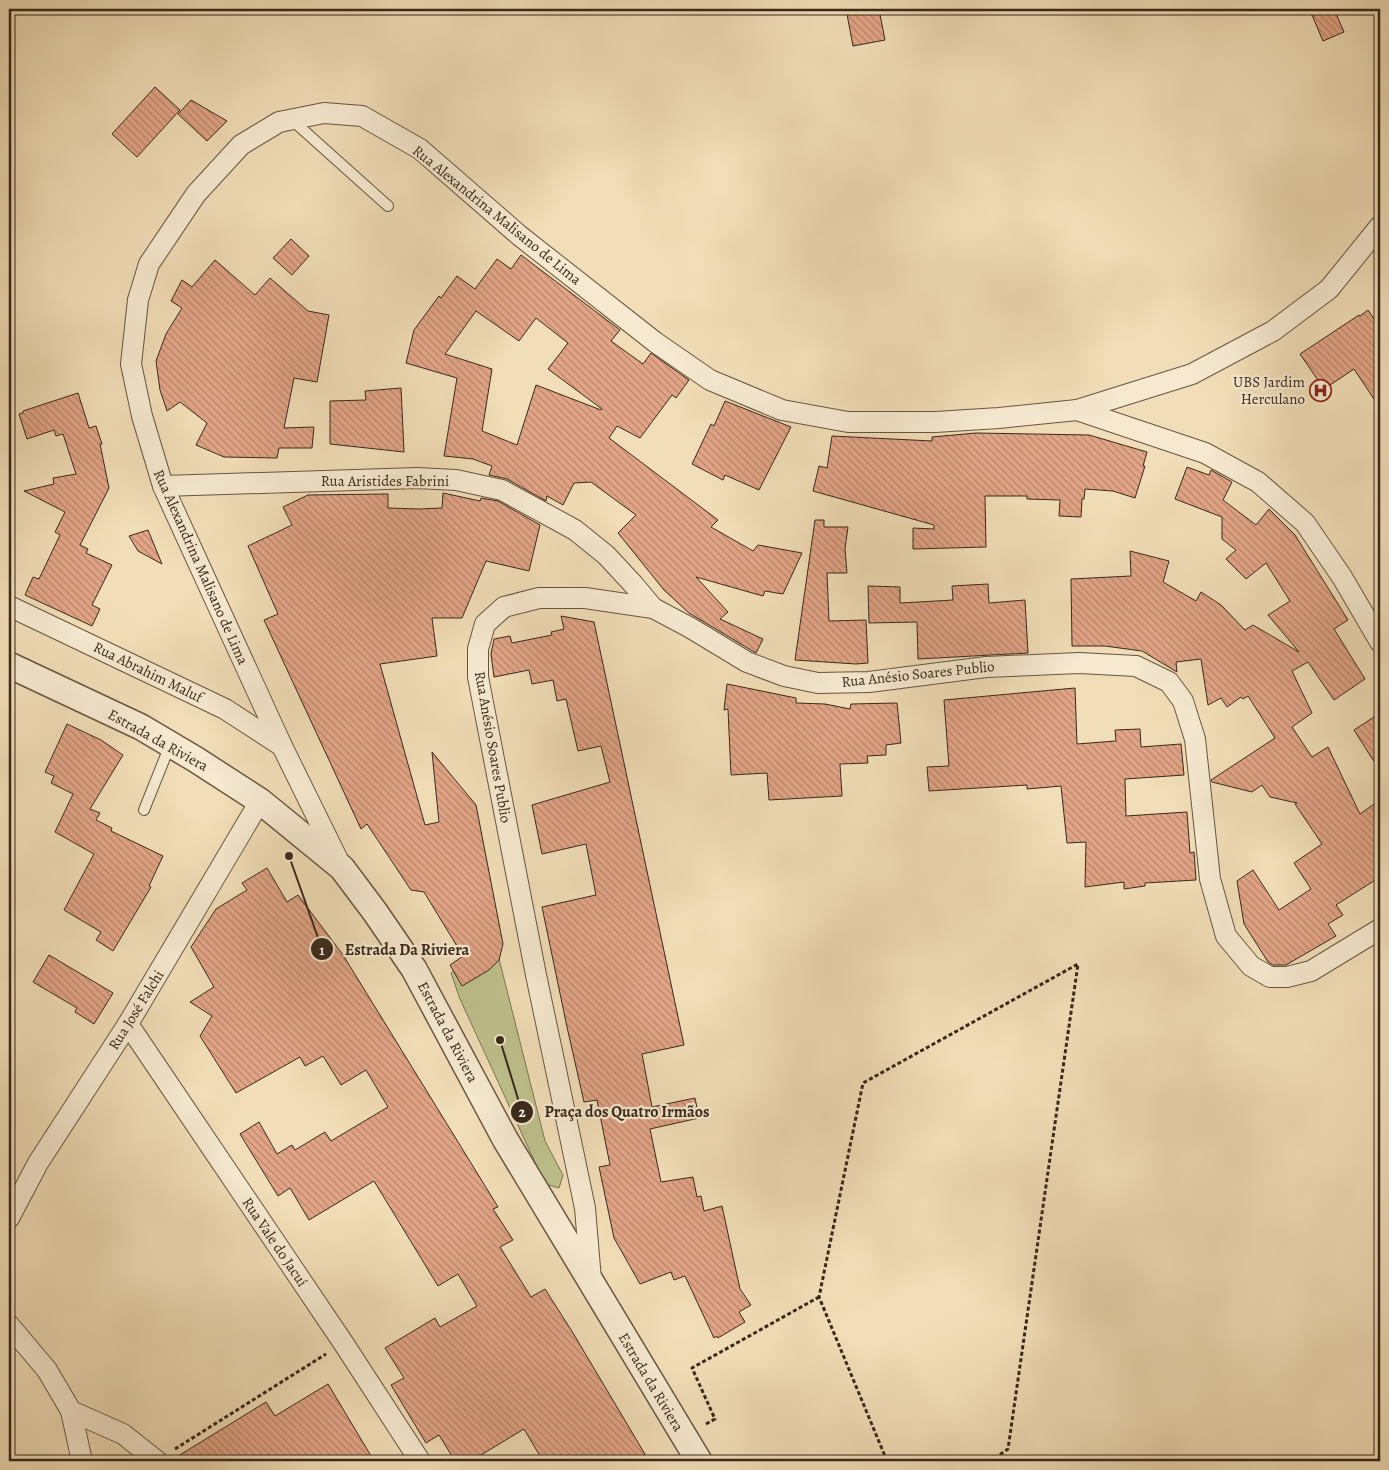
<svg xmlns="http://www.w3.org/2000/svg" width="1389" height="1470" font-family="Alegreya,serif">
<defs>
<pattern id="building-back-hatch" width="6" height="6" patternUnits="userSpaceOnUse" patternTransform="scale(1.25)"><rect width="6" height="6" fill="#e3a587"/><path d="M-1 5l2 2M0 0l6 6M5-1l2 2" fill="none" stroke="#b9866e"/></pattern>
</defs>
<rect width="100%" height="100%" fill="#f1ddb7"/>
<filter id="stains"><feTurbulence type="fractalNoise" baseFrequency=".004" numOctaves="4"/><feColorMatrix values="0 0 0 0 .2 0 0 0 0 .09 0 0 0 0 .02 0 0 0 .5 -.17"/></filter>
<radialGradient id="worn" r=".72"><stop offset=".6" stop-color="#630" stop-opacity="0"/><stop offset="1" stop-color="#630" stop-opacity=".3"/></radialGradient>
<!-- green -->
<polygon fill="#bec08c" stroke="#7b7453" points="495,943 545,1141 563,1175 559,1188 545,1184 460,999 451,973"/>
<!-- building -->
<g fill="url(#building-back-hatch)" stroke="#38281a" fill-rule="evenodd">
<polygon points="846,9 879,9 885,40 853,46"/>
<polygon points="1326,9 1334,9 1344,32 1323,41 1312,15"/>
<polygon points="155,87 180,110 137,157 112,134"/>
<polygon points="191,100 227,121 207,141 178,114"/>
<polygon points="291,239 309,256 292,275 273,258"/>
<path d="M521,255L620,330L611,341L643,364L651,353L689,380L676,398L672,395L640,438L617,426L609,438L718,520L711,527L753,551L758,545L802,553L783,594L765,591L763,596L696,577L728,612L720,619L763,639L756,653L689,613L664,590L618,533L636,515L591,482L574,483L563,505L547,496L546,501L507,479L489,475L492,466L473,459L444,456L457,378L406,363L414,330L439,296L441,298L457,276L475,289L497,259L511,269ZM476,311L519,341L536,318L568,343L548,369L602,409L601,410L536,385L517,445L482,431L492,369L445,354Z"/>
<polygon points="215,260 255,295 270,278 308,311 329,315 317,382 294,378 284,428 314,427 312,448 279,448 277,458 224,457 196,445 207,423 180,402 167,411 160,390 156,361 166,334 182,308 171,301 182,280 192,287"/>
<polygon points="1368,310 1380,328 1380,408 1354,369 1324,389 1300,354 1359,315 1360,316"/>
<polygon points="401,388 404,452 330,444 330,401 366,400 365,391"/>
<polygon points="78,393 89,428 96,426 102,444 100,444 109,488 80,545 88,549 86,553 112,565 92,605 100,609 92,626 25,595 33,577 39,579 60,535 55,532 65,512 24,491 54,484 53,478 76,474 63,434 56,436 54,430 27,439 19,414 23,413 23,411"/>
<polygon points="725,401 791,427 759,490 725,475 723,480 692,464 711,424 714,426"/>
<polygon points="976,433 1089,435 1147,452 1143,466 1145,466 1135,498 1113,491 1085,489 1084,499 1082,499 1081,517 1059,516 1060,500 1027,499 1027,496 985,496 986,547 913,549 913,528 934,529 934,525 813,491 819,466 827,468 832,436 932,441 932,437"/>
<polygon points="1187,467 1209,475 1211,470 1232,482 1223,500 1256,525 1269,509 1295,535 1348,620 1334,629 1365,679 1334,700 1308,662 1292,671 1312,713 1292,727 1312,757 1328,747 1360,814 1380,800 1380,877 1336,905 1343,915 1328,924 1336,936 1286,965 1273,965 1268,962 1244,924 1237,881 1253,870 1279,910 1311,889 1294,863 1322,844 1295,804 1297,803 1270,797 1262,785 1252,792 1212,782 1211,780 1275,738 1248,696 1243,699 1241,697 1227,707 1221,698 1208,705 1201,659 1176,662 1177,672 1142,651 1105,646 1072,646 1071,579 1131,576 1130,551 1169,561 1163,582 1196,601 1201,592 1221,605 1245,630 1253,625 1299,652 1268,615 1290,601 1266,563 1246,579 1226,559 1236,550 1222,539 1222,517 1175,499"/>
<polygon points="443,493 480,501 481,498 498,501 540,525 529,571 486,561 462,618 432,618 437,656 380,664 425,825 439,822 432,752 476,805 503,944 499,960 489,970 462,986 450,965 463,956 424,892 411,890 367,824 361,829 264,620 278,614 248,546 292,525 283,507 308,495 388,494 388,508 419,509 442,508"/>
<polygon points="815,520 824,520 824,527 848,527 845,549 847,573 827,573 829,621 866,620 868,663 856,664 795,660"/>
<polygon points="148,530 162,564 138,551 129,536"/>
<polygon points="988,584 989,603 1025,600 1028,653 918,659 917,622 869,623 868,586 900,587 900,603 919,602 953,600 952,586"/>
<polygon points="561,616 594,622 684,1045 642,1054 652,1107 695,1098 699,1118 650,1129 661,1182 693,1177 697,1197 701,1196 704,1211 722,1206 740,1289 751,1305 739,1312 745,1322 718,1338 717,1336 714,1338 685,1276 674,1280 671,1272 640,1284 614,1238 599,1167 610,1165 597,1100 584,1102 567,1027 542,907 596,895 586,844 542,854 532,805 610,782 601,746 578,751 566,699 557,701 553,680 532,684 529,670 494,677 491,654 494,639 510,636 512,643 552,635 551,632 564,629"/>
<polygon points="727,684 796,698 796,703 825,704 850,709 851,704 897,703 901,743 886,745 886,755 867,756 868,763 840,764 842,796 769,800 767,773 731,775 728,709 724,710"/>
<polygon points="1075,688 1077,744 1116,741 1115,730 1140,729 1141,747 1181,744 1184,775 1125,779 1126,816 1187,812 1190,853 1194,852 1196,880 1145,883 1145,886 1124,889 1124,882 1085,887 1086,842 1067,843 1061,786 1027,789 1027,785 929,791 927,767 949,766 944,700"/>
<polygon points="1380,713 1380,771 1354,730"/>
<polygon points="67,724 101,740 123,755 90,809 100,813 96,820 112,828 111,831 163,856 149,886 151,887 113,951 96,940 101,932 64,910 94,854 55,832 73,794 51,783 54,776 45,772"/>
<polygon points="267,868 287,902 298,895 343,955 498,1207 493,1209 513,1240 500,1247 531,1297 545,1289 573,1333 649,1461 543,1461 524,1429 471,1461 455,1461 439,1435 426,1443 391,1385 404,1378 385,1348 435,1318 440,1327 477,1306 458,1274 438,1286 374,1181 309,1220 290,1188 278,1196 240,1134 259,1122 277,1154 292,1145 295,1150 325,1132 331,1141 388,1107 366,1070 341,1085 323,1056 305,1066 300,1057 236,1093 200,1036 212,1016 190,1002 214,987 191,947 216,909 247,890 242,883"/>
<polygon points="49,955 113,993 94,1024 75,1012 77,1008 33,982"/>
<polygon points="328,1384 374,1461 170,1461 266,1402 275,1416"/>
</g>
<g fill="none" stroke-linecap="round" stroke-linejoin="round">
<defs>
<g id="service">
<polyline points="292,120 388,206"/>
<polyline points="144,810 170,745"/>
</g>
<g id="minor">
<polyline points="1077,410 1205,453 1258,482 1305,523 1342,577 1380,642"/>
<polyline points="163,486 417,478 456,480 502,490 575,530 606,555 633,584 653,608"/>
<polyline points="9,606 225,709 282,746"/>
<polyline points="340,864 282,746 163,486 142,416 131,364 138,300 149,264 196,194 241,145 279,122 324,113 362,116 420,149 520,236 655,342 710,380 782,410 848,422 935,422 999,418 1077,410 1192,374 1273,331 1329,289 1380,226"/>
<polyline points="128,1024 344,1344 420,1461"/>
<polyline points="9,1218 38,1163 128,1024 260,801"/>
<polyline points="591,1280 585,1208 536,975 478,677 478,649 485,624 504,607 539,598 585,598 653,608 689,627 747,662 784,676 818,683 869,682 986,667 1079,663 1136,666 1169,682 1183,701 1195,739 1210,879 1226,936 1251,966 1270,977 1287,977 1311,971 1380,929"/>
<polyline points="9,1325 47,1370 71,1411 82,1461"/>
<polyline points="71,1411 123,1434 157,1461"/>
</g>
<polyline id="tertiary" points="9,665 141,727 195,759 260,801 342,868 375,912 414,969 505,1139 699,1461"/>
</defs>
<!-- service casing -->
<use href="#service" stroke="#665541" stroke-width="12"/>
<!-- minor casing -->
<use href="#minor" stroke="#665541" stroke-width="22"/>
<!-- tertiary casing -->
<use href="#tertiary" stroke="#665541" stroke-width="28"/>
<!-- path -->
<g stroke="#38281a" stroke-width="3" stroke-dasharray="4 2.5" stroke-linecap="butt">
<polyline points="706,1424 715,1419 692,1368 819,1297"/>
<polyline points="175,1449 326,1354"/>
<polyline points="887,1461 819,1297 863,1083 1078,964 1008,1449 990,1461"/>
</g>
<!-- service -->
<use href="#service" stroke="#f6e9d0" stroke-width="10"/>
<!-- minor -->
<use href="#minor" stroke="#f6e9d0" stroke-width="20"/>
<!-- tertiary -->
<use href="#tertiary" stroke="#f6e9d0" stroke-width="25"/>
</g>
<!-- icons -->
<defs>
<symbol id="hospital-ring" viewBox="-11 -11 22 22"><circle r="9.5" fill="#f6e9d0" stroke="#8f2418" stroke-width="1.5"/><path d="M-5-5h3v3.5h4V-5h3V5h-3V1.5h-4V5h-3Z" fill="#8f2418"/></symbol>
</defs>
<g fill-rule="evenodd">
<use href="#hospital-ring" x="1308" y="378" width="25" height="25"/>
</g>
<g text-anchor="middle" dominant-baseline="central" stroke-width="4.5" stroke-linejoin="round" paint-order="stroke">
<!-- street labels -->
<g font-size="15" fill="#38281a" stroke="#f6e9d0">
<text transform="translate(497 215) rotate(39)">Rua Alexandrina Malisano de Lima</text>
<text x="385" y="481">Rua Aristides Fabrini</text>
<text transform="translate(201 567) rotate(66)">Rua Alexandrina Malisano de Lima</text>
<text transform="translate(148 672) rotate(26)">Rua Abrahim Maluf</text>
<text transform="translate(918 674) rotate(-6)">Rua Anésio Soares Publio</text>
<text transform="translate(158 740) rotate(29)">Estrada da Riviera</text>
<text transform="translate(493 747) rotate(80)">Rua Anésio Soares Publio</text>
<text transform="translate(136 1010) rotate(-58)">Rua José Falchi</text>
<text transform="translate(448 1032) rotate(62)">Estrada da Riviera</text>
<text transform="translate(275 1242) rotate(56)">Rua Vale do Jacuí</text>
<text transform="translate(651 1382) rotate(59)">Estrada da Riviera</text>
</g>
<!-- poi labels -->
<g font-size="15" fill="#38281a" stroke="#f6e9d0" text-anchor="end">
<text x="1305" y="382">UBS Jardim<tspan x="1305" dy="17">Herculano</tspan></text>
</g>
</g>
<!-- callouts -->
<path fill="none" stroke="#38281a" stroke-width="2" d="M289 856L322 949M500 1040L522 1112"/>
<g fill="#38281a" stroke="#f6e9d0" stroke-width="2">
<circle cx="289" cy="856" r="5"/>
<circle cx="500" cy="1040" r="5"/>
<circle cx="322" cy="949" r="12"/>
<circle cx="522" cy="1112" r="12"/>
</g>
<g font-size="15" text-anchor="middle" font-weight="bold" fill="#fff">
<text x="322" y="955">1</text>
<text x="522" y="1117">2</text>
</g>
<g font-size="16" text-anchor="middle" font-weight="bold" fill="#38281a" stroke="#f6e9d0" stroke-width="4.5" stroke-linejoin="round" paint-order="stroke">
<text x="407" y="955">Estrada Da Riviera</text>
<text x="627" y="1117">Praça dos Quatro Irmãos</text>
</g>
<!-- margin -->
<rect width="1389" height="1470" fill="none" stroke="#f1ddb7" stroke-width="30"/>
<rect x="10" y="10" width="1369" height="1450" fill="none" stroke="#38281a" stroke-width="2.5"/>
<rect x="15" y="15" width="1359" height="1440" fill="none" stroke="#38281a"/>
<rect width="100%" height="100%" filter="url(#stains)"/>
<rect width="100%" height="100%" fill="url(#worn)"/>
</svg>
